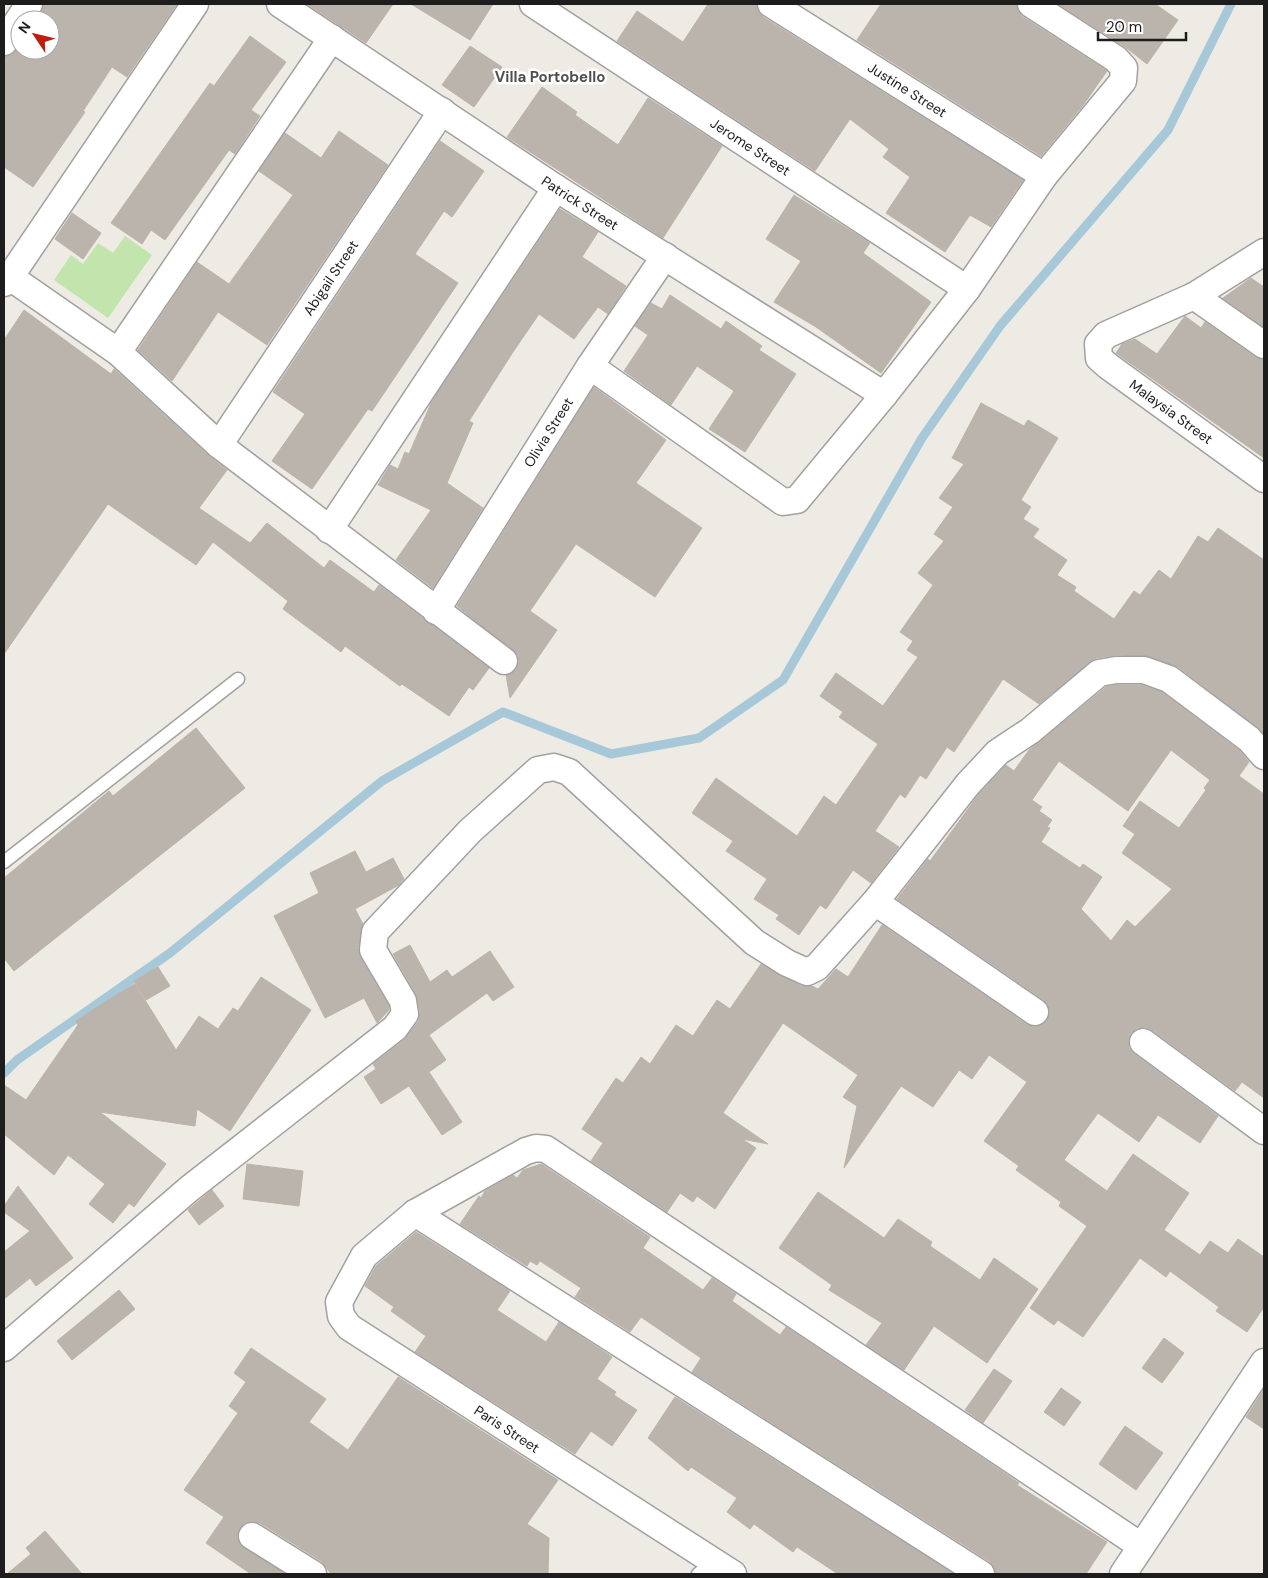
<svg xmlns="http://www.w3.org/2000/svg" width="1268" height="1578" font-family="'DM Sans',sans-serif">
<rect width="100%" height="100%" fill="#edebe3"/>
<!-- grass -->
<polygon fill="#c2e4ad" points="125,236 152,255 108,318 54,280 71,255 83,264 98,243 113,253"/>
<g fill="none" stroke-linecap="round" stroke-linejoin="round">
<!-- stream -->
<polyline stroke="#a7c8d8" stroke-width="9" points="4,1073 17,1060 170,953 382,781 503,712 611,754 699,738 783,680 922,438 1000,326 1168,130 1231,4"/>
</g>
<!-- building -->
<g fill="#bab4ad" stroke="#beb3a7" fill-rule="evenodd">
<polygon points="44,4 177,4 127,77 112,67 83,111 85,112 33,187 4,167 4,57 11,55 20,45 20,50 50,50 50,20 36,20"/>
<polygon points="307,4 393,4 366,43"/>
<polygon points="411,4 493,4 470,40"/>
<polygon points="708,4 756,4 758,11 763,17 1023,180 991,227 970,215 945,252 886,213 910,177 883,157 889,149 850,119 815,171 617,41 637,11 683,42"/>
<polygon points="881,4 1016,4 1018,11 1023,17 1107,71 1084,104 1041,156 857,40"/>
<polygon points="1058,4 1155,4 1178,20 1147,64 1124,46"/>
<polygon points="250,36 286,62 251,110 260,116 235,154 229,150 165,240 151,230 142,244 111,223 210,83 214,86"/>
<polygon points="470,46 502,67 474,107 442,85"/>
<polygon points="542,87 577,112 575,115 618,145 648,98 722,146 663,238 507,137"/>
<polygon points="339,131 388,165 267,345 218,312 172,381 138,350 197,262 229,284 293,195 259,171 285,133 321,158"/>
<polygon points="440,141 484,171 452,217 444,211 415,254 458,283 372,411 368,409 312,489 272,461 305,414 273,392"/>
<polygon points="794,195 870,243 863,253 931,302 881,373 816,327 774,302 801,261 766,239"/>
<polygon points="560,209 598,232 582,257 626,286 608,314 598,307 574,339 539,314 513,352 469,421 473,423 447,483 483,508 433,588 396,560 431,510 378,485 390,465 398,469 405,452 409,454 432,401"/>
<polygon points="72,213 101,233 83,259 55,239"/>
<polygon points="1251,278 1264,287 1264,327 1223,298"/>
<polygon points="670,295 721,329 726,321 762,346 759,350 796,374 745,452 709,429 734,391 697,366 671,405 624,371 648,335 635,326 651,303 662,309"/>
<polygon points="24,310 111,374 114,369 209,456 227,470 199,508 250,543 267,523 324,568 330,560 374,592 379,585 489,668 473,690 469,687 449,716 402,684 400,686 345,646 341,652 283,609 288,601 213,542 196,565 108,504 4,654 4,340"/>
<polygon points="1185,316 1201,328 1205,322 1255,357 1264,360 1264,458 1116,353 1122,344 1135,339 1157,354"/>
<polygon points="594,387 666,440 636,483 702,528 655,597 576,544 530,611 557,630 510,698 506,675 516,670 519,662 518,655 457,606"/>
<polygon points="981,403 1024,426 1028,420 1058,438 1021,500 1031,507 1023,519 1039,529 1033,537 1067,560 1057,575 1076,587 1074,591 1114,619 1134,591 1140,595 1159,570 1171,579 1198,536 1208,542 1218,528 1264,560 1264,734 1178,667 1149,656 1116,655 1096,658 1039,704 1003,679 954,752 947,747 926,779 920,775 905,798 900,794 875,831 899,847 871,883 853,870 826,909 820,905 799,935 776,919 779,915 754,899 767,879 726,851 733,841 692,813 716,778 797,836 824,796 836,805 878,744 839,717 843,712 820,696 836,673 883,706 918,657 907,650 913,641 900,632 933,585 918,573 944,541 934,534 953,507 939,498 964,464 952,458"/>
<path d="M1117,685H1141L1162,692L1239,750L1249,762L1239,776L1264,794V1098L1242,1082L1235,1091L1152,1030L1145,1027L1137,1028L1131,1033L1128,1040L1129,1048L1134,1054L1218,1116L1200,1143L1158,1115L1139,1142L1098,1113L1064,1160L1107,1191L1133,1154L1189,1193L1164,1230L1200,1255L1210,1241L1228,1253L1238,1239L1264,1257V1307L1247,1332L1216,1311L1219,1307L1170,1271L1166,1277L1140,1258L1083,1337L1058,1320L1054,1325L1030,1308L1087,1226L1059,1206L1061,1202L1016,1170L1019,1166L984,1141L1027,1082L989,1055L972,1079L959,1070L933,1107L901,1086L844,1168L857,1106L843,1097L858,1075L783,1023L723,1113L768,1144L742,1139L756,1148L715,1209L697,1196L693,1202L680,1193L667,1212L591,1161L603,1143L582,1129L616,1078L623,1083L641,1057L650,1064L676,1025L693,1036L717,1000L730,1009L761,964L801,986H812L818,989L836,969L848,977L882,925L1026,1024L1034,1027L1042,1025L1047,1021L1050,1013L1048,1005L1044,1000L897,899L928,859L930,861L979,794L1006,765L1014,771L1029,750L1106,687ZM1171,750L1210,780L1204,788L1206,790L1179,828L1140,801L1123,826L1135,834L1122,853L1172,889L1135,927L1127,920L1111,941L1081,909L1102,877L1083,864L1080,868L1041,842L1050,828L1047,827L1052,820L1039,811L1042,807L1032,800L1059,761L1128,811Z"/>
<polygon points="196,728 245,788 14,971 4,958 4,878 109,791 113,796"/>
<polygon points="355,851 366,872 393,858 404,879 399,885 355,909 363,924 358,948 360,957 389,1006 389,1010 377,1023 364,998 325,1018 274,916 319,893 310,873"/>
<polygon points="410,945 430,982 447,970 452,977 490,951 514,987 493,1001 487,993 429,1035 446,1060 429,1072 462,1122 442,1135 409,1086 381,1104 364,1077 376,1069 373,1064 404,1040 418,1022 420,1012 416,994 393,954"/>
<polygon points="158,967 170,986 146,1000 134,981"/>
<polygon points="261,977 311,1010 230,1131 197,1109 195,1126 100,1112 166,1164 134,1207 129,1203 113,1223 89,1204 105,1184 68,1155 54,1175 4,1134 4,1085 26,1100 78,1025 76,1021 111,998 135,984 176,1050 199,1016 218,1029 233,1008 238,1011"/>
<polygon points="247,1164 303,1171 299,1206 243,1199"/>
<polygon points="541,1164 650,1237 643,1248 703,1290 712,1278 736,1294 732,1301 780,1335 786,1327 1003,1472 1019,1483 1017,1485 1107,1542 1086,1574 996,1574 994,1567 989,1561 692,1372 701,1358 641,1317 630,1332 575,1297 581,1288 540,1261 537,1265 530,1261 527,1266 460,1224 479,1196 481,1198 485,1191 513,1175 517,1178 523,1170"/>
<polygon points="18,1186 73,1258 36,1286 30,1278 4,1299 4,1252 30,1231 4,1212 4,1206"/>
<polygon points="212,1190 224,1206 199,1225 188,1210"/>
<polygon points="818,1192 884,1238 898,1219 932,1242 930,1246 980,1280 994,1258 1038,1289 987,1363 934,1326 904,1370 866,1345 882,1323 829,1290 832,1285 779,1248"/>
<polygon points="416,1232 510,1291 497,1310 546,1342 559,1322 612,1357 597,1379 616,1392 614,1395 637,1410 612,1446 591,1431 575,1454 415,1352 426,1336 391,1311 394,1307 365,1286 376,1266"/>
<polygon points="119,1290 135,1309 72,1360 57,1341"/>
<polygon points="1164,1338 1184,1353 1162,1383 1142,1368"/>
<polygon points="251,1348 326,1399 309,1422 348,1450 398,1377 558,1480 527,1524 549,1538 548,1574 331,1574 321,1561 260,1523 252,1521 245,1523 239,1529 237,1536 239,1543 285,1574 251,1574 206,1543 224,1517 184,1490 238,1413 229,1406 246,1382 234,1373"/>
<polygon points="994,1369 1012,1381 983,1423 965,1410"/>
<polygon points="1061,1388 1081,1402 1064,1426 1044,1412"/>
<polygon points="1264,1389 1264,1429 1246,1417"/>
<polygon points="675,1397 954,1574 838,1574 797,1547 793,1552 754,1524 750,1529 727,1512 737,1498 691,1467 688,1471 648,1438"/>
<polygon points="1125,1426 1163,1453 1136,1490 1099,1464"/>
<polygon points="45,1531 82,1574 7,1574 31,1554 26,1548"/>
</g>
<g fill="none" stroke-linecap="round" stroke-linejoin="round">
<defs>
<g id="lane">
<polyline points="4,862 238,679"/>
<polyline points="698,1574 712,1562"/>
</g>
<g id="street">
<path id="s1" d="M280,4L556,188L884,395"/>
<path id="s2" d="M533,4L967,289"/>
<path id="s3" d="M771,4L1044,176"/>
<polyline points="4,42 29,4"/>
<path id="s4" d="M1264,252L1194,296L1106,335L1098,344L1099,358L1108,366L1264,479"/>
<polyline points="10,277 118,352 219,445 504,661"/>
<polyline points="4,283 10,277 195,4"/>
<polyline points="1194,296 1264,345"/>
<polyline points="118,352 332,38"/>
<polyline points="590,366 783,502 797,500 884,395 967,289 1044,176 1123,81 1124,68 1116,59 1031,4"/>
<path id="s5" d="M219,445L442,111"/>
<polyline points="329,530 556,188"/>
<path id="s6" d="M436,611L590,366L665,256"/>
<polyline points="875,902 1035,1012"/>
<polyline points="1143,1042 1264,1131"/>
<polyline points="415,1213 981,1574"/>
<polyline points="4,1348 189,1189 395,1028 405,1014 403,1001 373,950 375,932 470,831 538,770 554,767 569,772 754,942 787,963 807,972 817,967 875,902 968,784 998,752 1030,731 1099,673 1116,670 1144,670 1169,679 1249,739 1264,756"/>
<polyline points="252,1536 313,1574"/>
<polyline points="733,1574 349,1327 341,1316 339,1302 364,1256 415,1213 526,1151 536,1148 546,1149 1141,1546"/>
<polyline points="1123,1574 1264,1362"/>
</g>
</defs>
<!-- lane casing -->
<use href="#lane" stroke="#a1a1a1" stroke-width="15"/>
<!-- street casing -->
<use href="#street" stroke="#a1a1a1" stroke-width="29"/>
<!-- lane -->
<use href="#lane" stroke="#fff" stroke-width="12"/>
<!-- street -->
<use href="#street" stroke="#fff" stroke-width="26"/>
</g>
<g text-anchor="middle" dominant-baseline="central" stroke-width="5" stroke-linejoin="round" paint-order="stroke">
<!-- street labels -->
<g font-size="14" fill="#1d1d1d" stroke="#fff">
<text stroke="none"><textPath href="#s3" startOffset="161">Justine Street</textPath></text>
<text stroke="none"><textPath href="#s2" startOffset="260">Jerome Street</textPath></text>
<text stroke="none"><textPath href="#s1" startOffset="360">Patrick Street</textPath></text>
<text stroke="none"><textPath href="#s5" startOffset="201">Abigail Street</textPath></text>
<text stroke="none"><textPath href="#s4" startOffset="295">Malaysia Street</textPath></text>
<text stroke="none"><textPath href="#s6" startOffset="211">Olivia Street</textPath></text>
<text transform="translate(507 1429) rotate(33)">Paris Street</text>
</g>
<!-- neighbourhood labels -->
<g font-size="15" font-weight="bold" fill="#505050" stroke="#fff">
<text x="550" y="77">Villa Portobello</text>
</g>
</g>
<!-- border -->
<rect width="1268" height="1578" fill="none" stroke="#1d1d1d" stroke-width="10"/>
<!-- north arrow -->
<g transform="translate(35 35) rotate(305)"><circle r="24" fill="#ffffff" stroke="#a5a5a5"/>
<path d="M0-4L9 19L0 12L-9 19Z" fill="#bb1f0e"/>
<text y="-8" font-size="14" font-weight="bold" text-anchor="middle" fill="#1d1d1d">N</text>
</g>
<!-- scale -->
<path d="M1098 32v8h88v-8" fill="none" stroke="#1d1d1d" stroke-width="2.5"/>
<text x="1106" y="32" font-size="15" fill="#1d1d1d" stroke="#ffffff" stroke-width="4" paint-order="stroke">20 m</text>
</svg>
